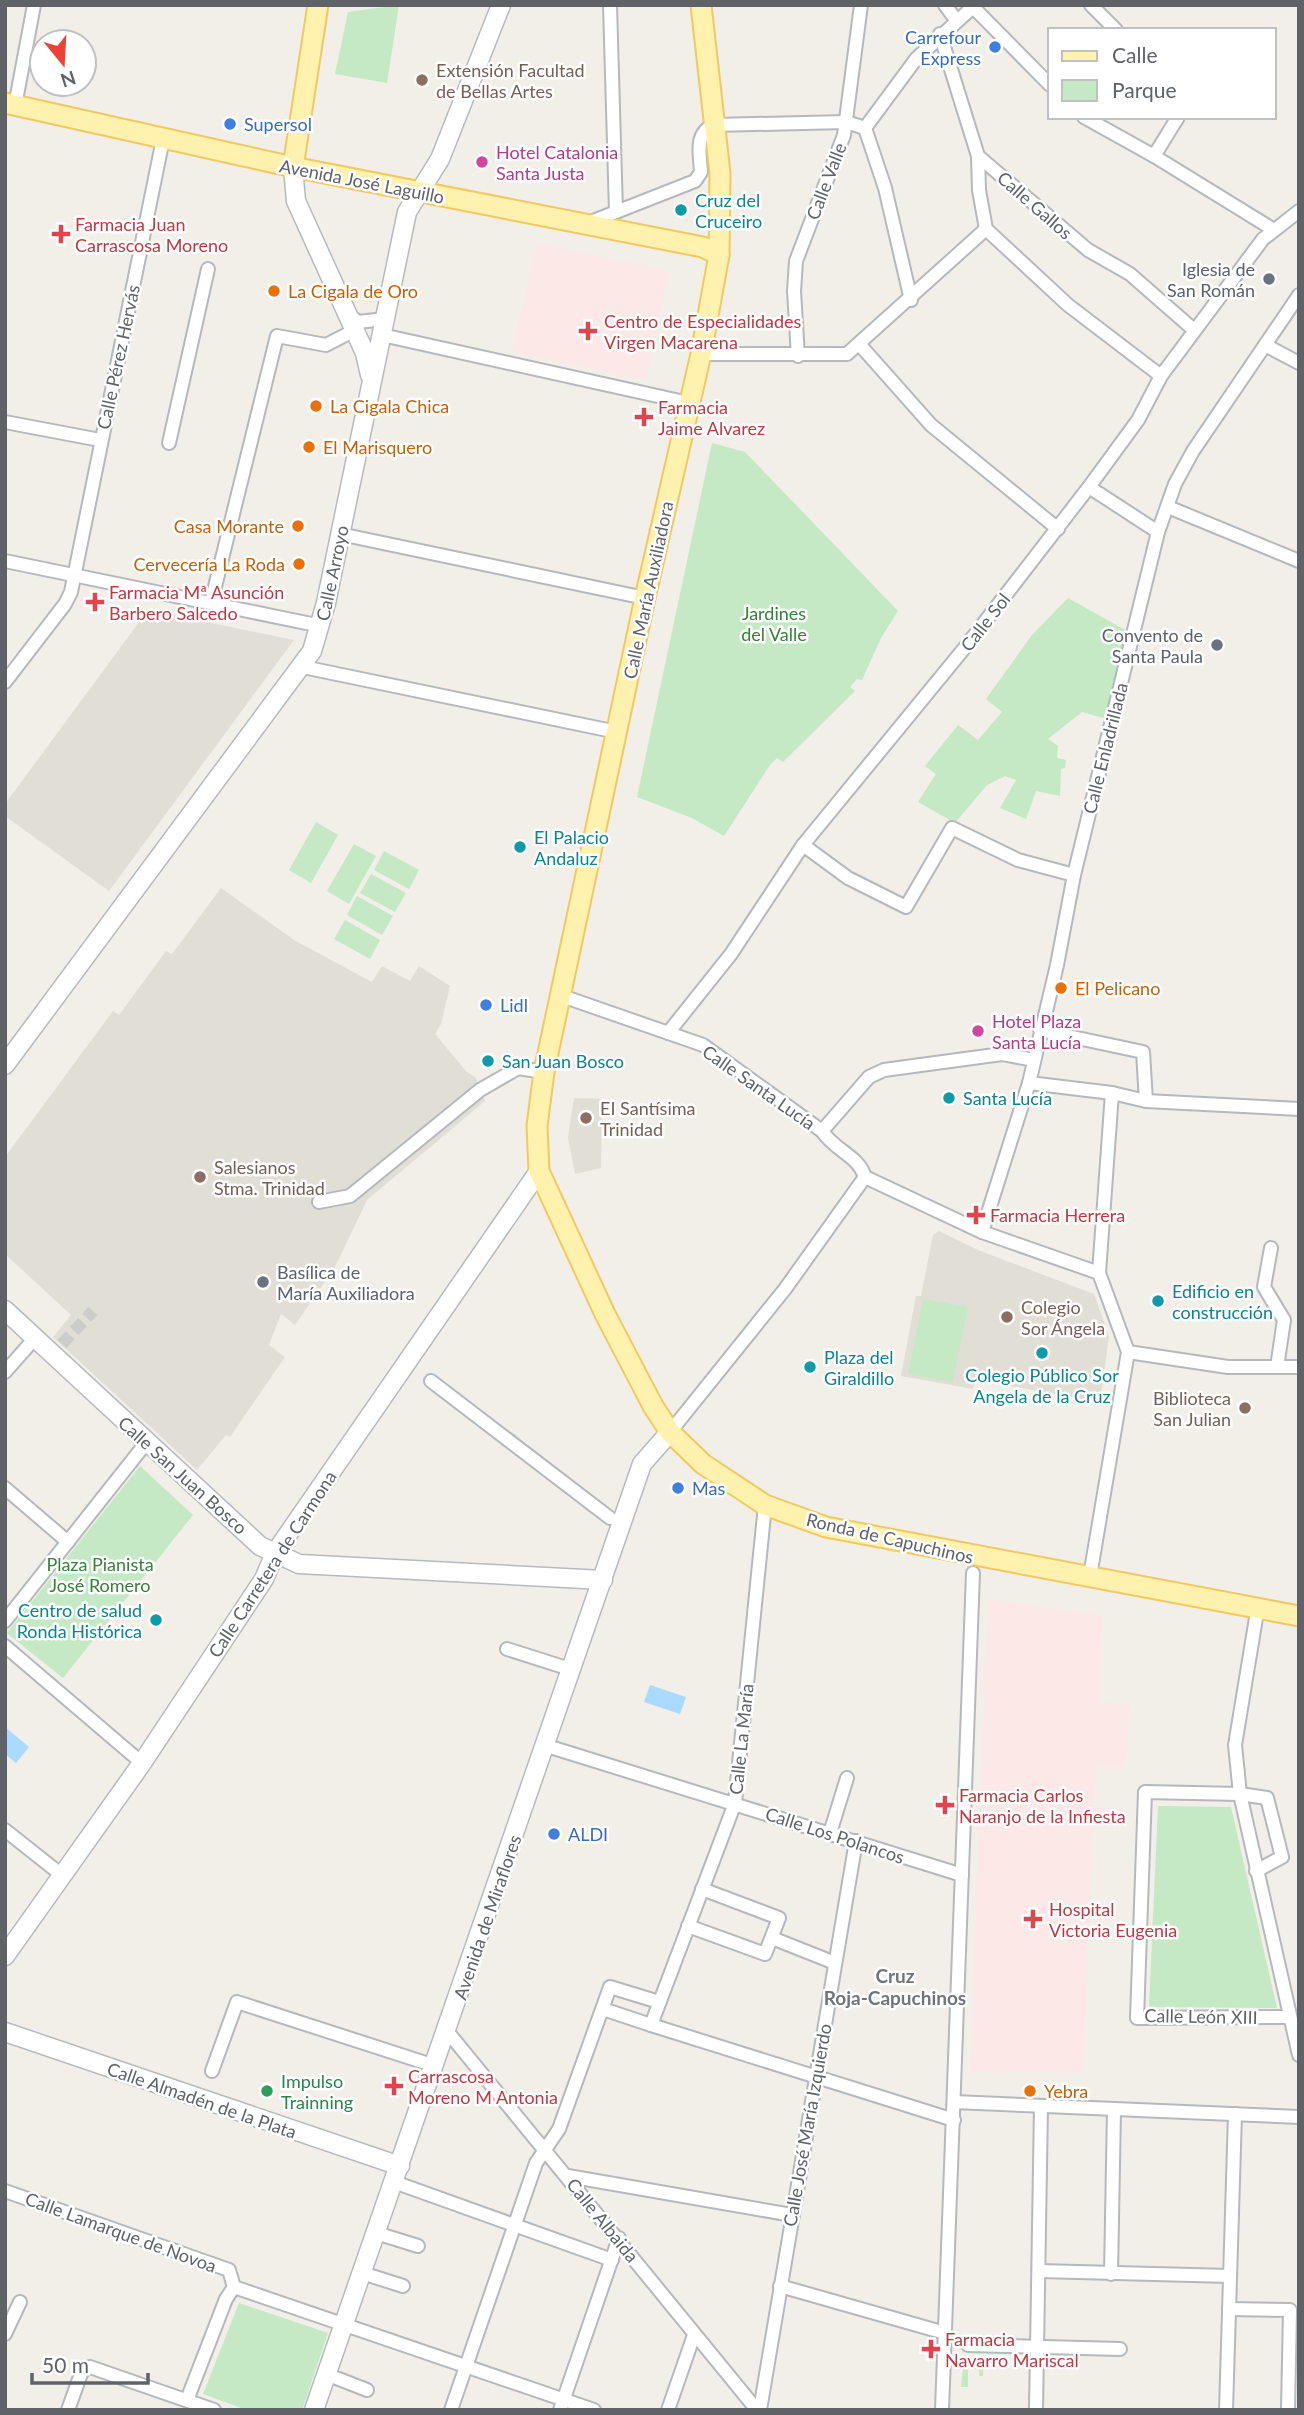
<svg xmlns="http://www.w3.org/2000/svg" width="1304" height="2415" font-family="Lato,sans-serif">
<rect width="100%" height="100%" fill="#f1efe8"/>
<!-- education -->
<g fill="#e1ded6">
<polygon points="148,610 294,640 109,891 5,816 5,804"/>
<polygon points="221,888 294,940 372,982 382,966 410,981 419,966 450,986 441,1024 435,1034 466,1071 476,1078 485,1101 367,1200 335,1267 295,1325 281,1314 269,1345 285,1357 230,1437 226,1435 197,1470 53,1337 71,1315 5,1254 5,1157 113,1011 119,1015 166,951 172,954"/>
<polygon points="574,1098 602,1099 601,1168 575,1174 568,1137"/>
<polygon points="939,1231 978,1250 1094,1294 1109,1336 1100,1402 976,1380 973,1389 901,1376 916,1296 921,1296 933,1235"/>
</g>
<!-- medical -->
<g fill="#fce8e6">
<polygon points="537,243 669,271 646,380 513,352"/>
<polygon points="988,1599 1102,1616 1098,1702 1130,1704 1125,1766 1095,1766 1083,2071 970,2072"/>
</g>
<!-- green -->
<g fill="#c5e8c5">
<polygon points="399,5 387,83 335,74 348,12"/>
<polygon points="712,443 745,452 898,611 881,638 862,680 857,679 850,687 855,691 783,762 777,758 770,765 724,836 692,818 637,797"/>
<polygon points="1068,598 1127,631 1107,719 1082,712 1048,739 1058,746 1057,758 1066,760 1065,768 1061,769 1060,796 1036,791 1026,819 1000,808 1016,780 1005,776 987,785 955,823 918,802 936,774 925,766 958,725 978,740 1002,712 986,699 1032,635"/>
<polygon points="316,822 338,835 311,883 289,870"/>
<polygon points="354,844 376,856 349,904 327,891"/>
<polygon points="384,851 419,870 409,889 374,870"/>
<polygon points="371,874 406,893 395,912 360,893"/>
<polygon points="357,896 393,916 382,935 347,915"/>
<polygon points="345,920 380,940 370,959 334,939"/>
<polygon points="923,1299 968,1307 953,1382 908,1374"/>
<polygon points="140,1466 193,1515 63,1678 7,1633"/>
<polygon points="1158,1806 1231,1807 1277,2008 1149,2007"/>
<polygon points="239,2303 328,2333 302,2410 247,2410 203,2394"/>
<polygon points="964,2357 984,2358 983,2376 979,2376 979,2369 968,2369 968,2387 961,2387"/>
</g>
<!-- water -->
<g fill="#aadaff">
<polygon points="650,1685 686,1697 680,1714 644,1702"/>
<polygon points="5,1727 29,1747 16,1763 5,1754"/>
</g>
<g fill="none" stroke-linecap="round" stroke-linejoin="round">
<!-- street-tunnel -->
<polyline stroke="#ccccc8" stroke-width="12" stroke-dasharray="12 6" stroke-linecap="butt" points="62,1344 93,1311"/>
<defs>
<g id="street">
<polyline points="610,5 616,212"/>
<polyline points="945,5 956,20"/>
<polyline points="1091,5 1116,30"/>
<polyline points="973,7 1050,85"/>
<polyline points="940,34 978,156 1088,250 1130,274 1194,330"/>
<polyline points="15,106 34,5"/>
<polyline points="1084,117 1154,156 1274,230"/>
<polyline points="865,128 885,188 911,300"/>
<polyline points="865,128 916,59 975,5"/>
<polyline points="978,156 979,190 986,229 1068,305 1161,376"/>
<polyline points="1154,156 1178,117"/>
<path d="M588,223L695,181L701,172C700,154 694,133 714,125L846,122L865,128"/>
<polyline points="348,314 358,322 385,319"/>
<polyline points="382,335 689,403"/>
<polyline points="860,345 931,425 1058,529"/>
<polyline points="1265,345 1299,363"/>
<polyline points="701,354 847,354 986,229"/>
<polyline points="798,356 794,291 796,261 844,135 861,5"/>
<polyline points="5,422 100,440"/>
<polyline points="169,443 208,269"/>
<polyline points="1089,487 1158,532"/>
<polyline points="1168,507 1299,561"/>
<polyline points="340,534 645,598"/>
<polyline points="5,561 321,626"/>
<polyline points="211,603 277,336 326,345 355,330"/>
<polyline points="303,667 617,732"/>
<polyline points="5,682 65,604 71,592 163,139"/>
<polyline points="803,845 848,878 906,907 952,828 1018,860 1074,875"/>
<polyline points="562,996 703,1045 822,1131 869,1077 884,1070 1002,1054 1034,1060"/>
<polyline points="1040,1030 1143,1052 1146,1101 1112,1093 1029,1083 1057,965 1074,875 1158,532 1175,484 1193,451 1299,295"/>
<polyline points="668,1033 731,954 803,845 967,645 1089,487 1138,420 1161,376 1263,239 1299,211"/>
<polyline points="1146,1101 1299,1109"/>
<path d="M822,1131C835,1151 858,1155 865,1177L982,1232L1099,1273L1128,1352L1090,1576"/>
<polyline points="319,1202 350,1196 480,1090 518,1068 544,1072"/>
<polyline points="982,1232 1029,1083"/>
<polyline points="1271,1248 1264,1287 1284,1320 1277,1367"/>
<polyline points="1099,1273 1112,1093"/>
<polyline points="1128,1352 1228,1367 1299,1367"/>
<polyline points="5,1372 36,1337"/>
<polyline points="431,1381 610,1518"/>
<polyline points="670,1432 785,1289 865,1177"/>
<polyline points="5,1488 68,1542"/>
<polyline points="1258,1606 1235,1745 1240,1794 1299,2055"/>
<polyline points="5,1621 146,1443"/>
<polyline points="5,1646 142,1763"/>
<polyline points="507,1649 573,1670"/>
<polyline points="547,1746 962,1875"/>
<polyline points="5,1830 63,1876"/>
<polyline points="830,1833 847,1778"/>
<polyline points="1256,1871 1282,1857 1267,1798 1240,1794 1145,1792 1137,2018 1288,2017"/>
<polyline points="688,1926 765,1954 779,1918 702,1889"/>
<polyline points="772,1938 835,1963"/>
<polyline points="603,2009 651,2025 735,1803 765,1505"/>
<polyline points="651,2025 954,2120"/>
<polyline points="447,2031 757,2410"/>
<polyline points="212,2071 237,2002 435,2066"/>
<polyline points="954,2102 1299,2117"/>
<polyline points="568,2176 792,2215"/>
<polyline points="394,2182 612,2260"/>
<polyline points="5,2191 229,2270 234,2287 594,2410"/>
<polyline points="376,2233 418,2246"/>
<polyline points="1039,2271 1230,2276"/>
<polyline points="362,2273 403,2286"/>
<polyline points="1111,2274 1114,2109"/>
<polyline points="780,2286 945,2333"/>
<polyline points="1229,2309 1290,2310 1288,2410"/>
<polyline points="5,2334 20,2302"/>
<polyline points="968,2345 1120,2349"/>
<polyline points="326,2374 367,2390"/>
<polyline points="187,2400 226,2299 234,2287"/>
<polyline points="68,2410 82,2371 90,2367 214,2410"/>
<polyline points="451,2410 536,2163 559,2129 610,1987 659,2002"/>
<polyline points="560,2410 619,2238"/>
<polyline points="668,2410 694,2335"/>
<polyline points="760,2410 856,1841"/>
<polyline points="942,2410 973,1573"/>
<polyline points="1036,2410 1041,2106"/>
<polyline points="1226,2410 1235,2114"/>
</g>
<g id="secondary">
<polyline points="293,167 296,201 365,353 370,375"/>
<polyline points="5,1065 312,651 326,603 407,212 440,159 501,5"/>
<polyline points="5,1310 260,1546 299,1564 603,1580"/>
<polyline points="5,1956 142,1763 264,1579 275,1553 539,1171"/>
<polyline points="5,2032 400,2166"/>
<polyline points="314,2410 642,1464 670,1432"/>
</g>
<g id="primary">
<polyline points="701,5 720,173 719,255 701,354 645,598 544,1072 537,1126 539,1171 605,1314 653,1406 670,1432 703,1464 765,1505 826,1527 1299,1616"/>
<polyline points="5,103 293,167 703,247 719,255"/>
<polyline points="293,167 318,5"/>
</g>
</defs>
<!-- street casing -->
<use href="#street" stroke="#b5b8bc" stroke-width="16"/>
<!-- secondary casing -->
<use href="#secondary" stroke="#b6babf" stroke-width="21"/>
<!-- primary casing -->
<use href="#primary" stroke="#f2c960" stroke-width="23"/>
<!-- street -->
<use href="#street" stroke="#fff" stroke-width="12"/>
<!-- secondary -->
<use href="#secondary" stroke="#fff" stroke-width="18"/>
<!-- primary -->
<use href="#primary" stroke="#fff2af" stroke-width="19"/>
</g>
<!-- markers -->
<g fill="#3f7fe0" stroke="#fff" stroke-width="2.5">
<circle cx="995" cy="47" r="7"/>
<circle cx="230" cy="124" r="7"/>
<circle cx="486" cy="1005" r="7"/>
<circle cx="678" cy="1488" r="7"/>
<circle cx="554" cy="1834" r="7"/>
</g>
<g fill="#8d6e63" stroke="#fff" stroke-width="2.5">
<circle cx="422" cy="80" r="7"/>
<circle cx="586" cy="1118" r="7"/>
<circle cx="200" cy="1177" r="7"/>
<circle cx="1007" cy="1317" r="7"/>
<circle cx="1245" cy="1408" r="7"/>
</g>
<g fill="#d1479c" stroke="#fff" stroke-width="2.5">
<circle cx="482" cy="162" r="7"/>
<circle cx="978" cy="1031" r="7"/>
</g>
<g fill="#0f9aa8" stroke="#fff" stroke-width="2.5">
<circle cx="681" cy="210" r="7"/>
<circle cx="520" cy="847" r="7"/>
<circle cx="488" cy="1061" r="7"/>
<circle cx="949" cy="1098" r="7"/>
<circle cx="1158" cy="1301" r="7"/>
<circle cx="1042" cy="1353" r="7"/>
<circle cx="810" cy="1367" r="7"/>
<circle cx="156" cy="1620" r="7"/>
</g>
<g fill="#e0444e" stroke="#fff" stroke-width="2.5">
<path d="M57.5 223.5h7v7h7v7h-7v7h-7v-7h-7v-7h7z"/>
<path d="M584.5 320.5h7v7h7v7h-7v7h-7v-7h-7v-7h7z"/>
<path d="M640.5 406.5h7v7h7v7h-7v7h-7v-7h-7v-7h7z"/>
<path d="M91.5 591.5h7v7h7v7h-7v7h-7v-7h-7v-7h7z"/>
<path d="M972.5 1204.5h7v7h7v7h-7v7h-7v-7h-7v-7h7z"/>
<path d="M941.5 1794.5h7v7h7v7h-7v7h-7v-7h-7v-7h7z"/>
<path d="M1029.5 1908.5h7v7h7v7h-7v7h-7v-7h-7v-7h7z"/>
<path d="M390.5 2075.5h7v7h7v7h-7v7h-7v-7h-7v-7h7z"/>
<path d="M927.5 2338.5h7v7h7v7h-7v7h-7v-7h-7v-7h7z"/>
</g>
<g fill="#6b7280" stroke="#fff" stroke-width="2.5">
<circle cx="1269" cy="279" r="7"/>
<circle cx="1217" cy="645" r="7"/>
<circle cx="263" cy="1282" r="7"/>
</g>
<g fill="#e8710a" stroke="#fff" stroke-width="2.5">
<circle cx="274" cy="291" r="7"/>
<circle cx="316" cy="406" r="7"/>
<circle cx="309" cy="447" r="7"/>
<circle cx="298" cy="526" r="7"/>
<circle cx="299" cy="564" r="7"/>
<circle cx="1061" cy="988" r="7"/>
<circle cx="1030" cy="2091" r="7"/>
</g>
<circle fill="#2e9e5b" stroke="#fff" stroke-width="2.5" cx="267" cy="2091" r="7"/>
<g text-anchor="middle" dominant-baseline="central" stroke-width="5" stroke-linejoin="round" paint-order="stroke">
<!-- shop labels -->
<g font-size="18" fill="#366cbe" stroke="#fff" text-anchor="start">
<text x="981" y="37" text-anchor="end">Carrefour<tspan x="981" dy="21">Express</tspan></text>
<text x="244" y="124">Supersol</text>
<text x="500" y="1005">Lidl</text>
<text x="692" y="1488">Mas</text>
<text x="568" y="1834">ALDI</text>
</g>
<!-- education labels -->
<g font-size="18" fill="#785e54" stroke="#fff" text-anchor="start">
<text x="436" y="70">Extensión Facultad<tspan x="436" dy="21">de Bellas Artes</tspan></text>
<text x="600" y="1108">EI Santísima<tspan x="600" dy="21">Trinidad</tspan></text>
<text x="214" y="1167">Salesianos<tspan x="214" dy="21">Stma. Trinidad</tspan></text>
<text x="1021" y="1307">Colegio<tspan x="1021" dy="21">Sor Ángela</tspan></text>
<text x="1231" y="1398" text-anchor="end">Biblioteca<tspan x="1231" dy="21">San Julian</tspan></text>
</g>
<!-- hotel labels -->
<g font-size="18" fill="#b23c85" stroke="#fff" text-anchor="start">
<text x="496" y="152">Hotel Catalonia<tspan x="496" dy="21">Santa Justa</tspan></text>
<text x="992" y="1021">Hotel Plaza<tspan x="992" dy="21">Santa Lucía</tspan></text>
</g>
<!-- street labels -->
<g font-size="18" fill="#5f6368" stroke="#fff">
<text transform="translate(362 181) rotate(11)">Avenida José Laguillo</text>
<text transform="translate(826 181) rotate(-69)">Calle Valle</text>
<text transform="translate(1035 205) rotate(41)">Calle Gallos</text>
<text transform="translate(118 357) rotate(-78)">Calle Pérez Hervás</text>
<text transform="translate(332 573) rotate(-78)">Calle Arroyo</text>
<text transform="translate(648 590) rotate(-78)">Calle María Auxiliadora</text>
<text transform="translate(985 622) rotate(-52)">Calle Sol</text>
<text transform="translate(1105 748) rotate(-76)">Calle Enladrillada</text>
<text transform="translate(759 1087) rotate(35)">Calle Santa Lucía</text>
<text transform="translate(183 1475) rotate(42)">Calle San Juan Bosco</text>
<text transform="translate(890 1538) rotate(13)">Ronda de Capuchinos</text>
<text transform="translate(272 1564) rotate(-57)">Calle Carretera de Carmona</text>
<text transform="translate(741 1739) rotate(-84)">Calle La María</text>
<text transform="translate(835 1835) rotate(18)">Calle Los Polancos</text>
<text transform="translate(487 1917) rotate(-71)">Avenida de Miraflores</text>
<text transform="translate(1201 2016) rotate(1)">Calle León XIII</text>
<text transform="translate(202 2100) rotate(19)">Calle Almadén de la Plata</text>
<text transform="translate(807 2125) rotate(-80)">Calle José María Izquierdo</text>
<text transform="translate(603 2220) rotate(51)">Calle Albaida</text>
<text transform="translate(121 2232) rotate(20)">Calle Lamarque de Novoa</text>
</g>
<!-- culture labels -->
<g font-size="18" fill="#0d838f" stroke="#fff" text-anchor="start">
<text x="695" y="200">Cruz del<tspan x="695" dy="21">Cruceiro</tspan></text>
<text x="534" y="837">El Palacio<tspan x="534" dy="21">Andaluz</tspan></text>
<text x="502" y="1061">San Juan Bosco</text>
<text x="963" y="1098">Santa Lucía</text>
<text x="1172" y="1291">Edificio en<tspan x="1172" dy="21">construcción</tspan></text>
<text x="824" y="1357">Plaza del<tspan x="824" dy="21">Giraldillo</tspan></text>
<text x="1042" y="1375" text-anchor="middle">Colegio Público Sor<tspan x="1042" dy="21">Angela de la Cruz</tspan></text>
<text x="142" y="1610" text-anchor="end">Centro de salud<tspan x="142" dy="21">Ronda Histórica</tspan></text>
</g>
<!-- health labels -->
<g font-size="18" fill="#be3a42" stroke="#fff" text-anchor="start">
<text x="75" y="224">Farmacia Juan<tspan x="75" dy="21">Carrascosa Moreno</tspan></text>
<text x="604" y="321">Centro de Especialidades<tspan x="604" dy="21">Virgen Macarena</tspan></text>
<text x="658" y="407">Farmacia<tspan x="658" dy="21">Jaime Alvarez</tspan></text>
<text x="109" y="592">Farmacia Mª Asunción<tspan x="109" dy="21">Barbero Salcedo</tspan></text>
<text x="990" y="1215">Farmacia Herrera</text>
<text x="959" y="1795">Farmacia Carlos<tspan x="959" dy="21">Naranjo de la Infiesta</tspan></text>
<text x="1049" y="1909">Hospital<tspan x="1049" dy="21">Victoria Eugenia</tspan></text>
<text x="408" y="2076">Carrascosa<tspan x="408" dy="21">Moreno M Antonia</tspan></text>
<text x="945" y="2339">Farmacia<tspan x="945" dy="21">Navarro Mariscal</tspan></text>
</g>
<!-- worship labels -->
<g font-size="18" fill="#5b616d" stroke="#fff" text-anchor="end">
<text x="1255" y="269">Iglesia de<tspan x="1255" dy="21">San Román</tspan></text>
<text x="1203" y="635">Convento de<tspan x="1203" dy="21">Santa Paula</tspan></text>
<text x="277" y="1272" text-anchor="start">Basílica de<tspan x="277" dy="21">María Auxiliadora</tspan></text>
</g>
<!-- food labels -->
<g font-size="18" fill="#c56008" stroke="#fff" text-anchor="start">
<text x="288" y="291">La Cigala de Oro</text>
<text x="330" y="406">La Cigala Chica</text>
<text x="323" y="447">El Marisquero</text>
<text x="284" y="526" text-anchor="end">Casa Morante</text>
<text x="285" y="564" text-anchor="end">Cervecería La Roda</text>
<text x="1075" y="988">El Pelicano</text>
<text x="1044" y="2091">Yebra</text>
</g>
<!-- park labels -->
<g font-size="18" fill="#348238" stroke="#fff">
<text x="774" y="613">Jardines<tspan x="774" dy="21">del Valle</tspan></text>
<text x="100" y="1564">Plaza Pianista<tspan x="100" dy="21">José Romero</tspan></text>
</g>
<!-- leisure labels -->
<g font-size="18" fill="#27864d" stroke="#fff" text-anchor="start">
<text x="281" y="2081">Impulso<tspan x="281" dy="21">Trainning</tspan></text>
</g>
<!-- neighbourhood labels -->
<g font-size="19" font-weight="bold" fill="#70757a" stroke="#fff">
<text x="895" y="1975">Cruz<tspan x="895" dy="22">Roja-Capuchinos</tspan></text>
</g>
</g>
<!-- border -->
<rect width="1304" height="2415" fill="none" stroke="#5f6368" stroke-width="14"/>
<!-- legend -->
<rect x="1048" y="28" width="228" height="91" fill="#ffffff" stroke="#bfc1c3" stroke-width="2"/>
<rect x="1062" y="51" width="35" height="10" fill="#fff2af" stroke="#bfc1c3" stroke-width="2"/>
<text x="1112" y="63" font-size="21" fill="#5f6368">Calle</text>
<rect x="1062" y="80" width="35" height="21" fill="#c5e8c5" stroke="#bfc1c3" stroke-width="2"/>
<text x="1112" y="98" font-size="21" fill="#5f6368">Parque</text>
<!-- north arrow -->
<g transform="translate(63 63) rotate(162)"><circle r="33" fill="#ffffff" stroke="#bfc1c3" stroke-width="2"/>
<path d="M0-5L12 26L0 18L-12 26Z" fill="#ea4335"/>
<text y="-10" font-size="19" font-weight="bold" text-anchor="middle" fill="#5f6368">N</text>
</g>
<!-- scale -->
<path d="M32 2373v10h116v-10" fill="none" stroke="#5f6368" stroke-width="3.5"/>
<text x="42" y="2373" font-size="21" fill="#5f6368" stroke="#ffffff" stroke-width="5" paint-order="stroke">50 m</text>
</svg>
